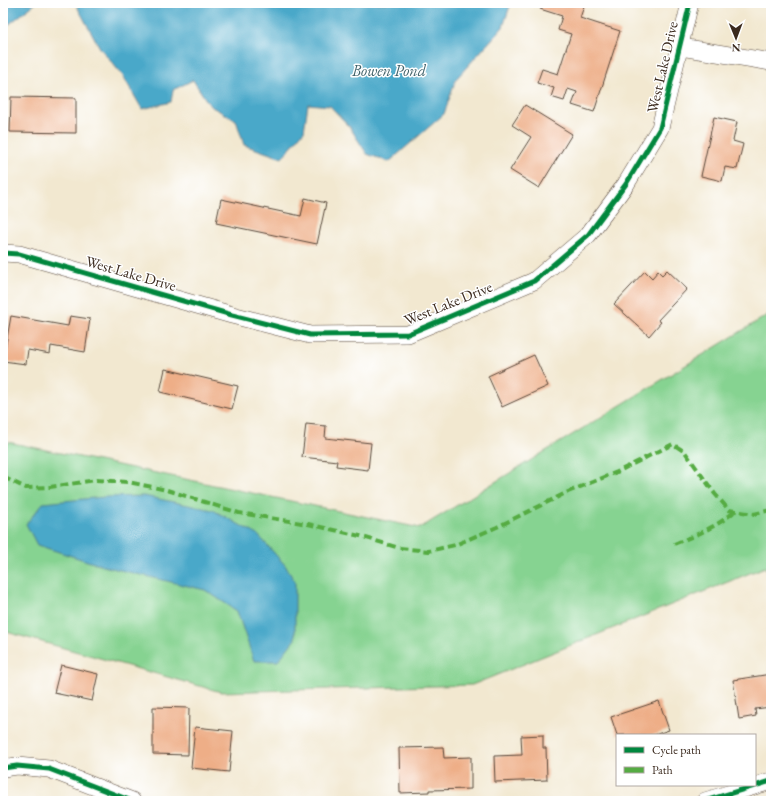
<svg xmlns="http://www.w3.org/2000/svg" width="774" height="804" font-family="'EB Garamond',serif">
<rect width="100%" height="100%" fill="#fff"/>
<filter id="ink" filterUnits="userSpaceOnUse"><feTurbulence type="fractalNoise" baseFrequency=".025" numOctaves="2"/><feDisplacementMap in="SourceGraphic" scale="8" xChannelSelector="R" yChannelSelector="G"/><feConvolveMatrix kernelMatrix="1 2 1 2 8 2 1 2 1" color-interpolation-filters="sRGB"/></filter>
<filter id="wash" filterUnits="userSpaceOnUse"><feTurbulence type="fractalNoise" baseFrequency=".012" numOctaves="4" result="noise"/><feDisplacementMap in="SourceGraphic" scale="16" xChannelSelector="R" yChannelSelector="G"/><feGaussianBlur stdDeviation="0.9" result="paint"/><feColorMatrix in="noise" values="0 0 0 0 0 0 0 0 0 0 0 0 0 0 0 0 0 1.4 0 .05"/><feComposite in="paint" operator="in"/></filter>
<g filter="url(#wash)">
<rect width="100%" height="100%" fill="#f2e8d0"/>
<!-- green -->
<polygon fill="#86d391" stroke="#607e58" points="771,313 771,577 765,567 472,685 221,692 3,631 3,441 420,528"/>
<!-- water -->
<g fill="#4aa8c9" stroke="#426974">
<polygon points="3,3 36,3 3,29"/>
<polygon points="75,3 511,3 503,27 456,79 444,114 389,162 367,154 349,126 330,106 308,104 304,131 282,158 244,145 236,120 210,106 193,80 173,90 171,102 142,109 123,76 100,48"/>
<polygon points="144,496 213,510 258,535 285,565 295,582 295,639 278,661 254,661 237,611 205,590 103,566 37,545 26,524 43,503 104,497"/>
</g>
<g id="blocks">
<!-- building -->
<g fill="#eeae87">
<polygon points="542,3 585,3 580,18 620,31 594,112 572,105 577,92 568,89 564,101 551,97 554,88 537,83 542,69 558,74 571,34 558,30 562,16 540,9"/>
<polygon points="762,3 771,3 771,6"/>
<polygon points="11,97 76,98 76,133 10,132"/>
<polygon points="525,105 572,134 539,188 510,170 531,137 512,125"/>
<polygon points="714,117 737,122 733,141 743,144 737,169 725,167 722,181 701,176"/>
<polygon points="305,198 326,203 317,244 216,223 221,199 301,216"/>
<polygon points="667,270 687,289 658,320 661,322 649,336 614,304 645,271 652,278 658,271 662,275"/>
<polygon points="11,316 68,326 70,316 90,319 85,352 51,346 50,354 28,350 26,364 3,361"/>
<polygon points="534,355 548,386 502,407 488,376"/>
<polygon points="165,369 238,386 232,409 160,392"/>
<polygon points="306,424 326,426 325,438 371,443 368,470 336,466 337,461 302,457"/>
<polygon points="61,665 98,674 92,701 54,693"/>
<polygon points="771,674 771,707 755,709 756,716 739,719 733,680"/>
<polygon points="659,701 669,730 654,735 617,735 611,717"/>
<polygon points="153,707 189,708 188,755 153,754"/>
<polygon points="195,727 233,731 229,772 191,768"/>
<polygon points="543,735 543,748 546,748 547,780 495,782 494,756 522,755 521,736"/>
<polygon points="443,747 444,758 471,757 471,789 429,790 429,792 400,793 399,748"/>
</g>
</g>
</g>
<g filter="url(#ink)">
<use href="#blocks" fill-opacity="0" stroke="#564639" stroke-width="1"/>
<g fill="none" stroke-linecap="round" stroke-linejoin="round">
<defs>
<g id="street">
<polyline points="681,47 771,62"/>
<polyline points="3,253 19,254 232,315 310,335 408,334 534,281 588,235 626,184 660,128 690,3"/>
<polyline points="3,768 17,766 49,769 132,801"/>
<polyline points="705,801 771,781"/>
</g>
</defs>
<!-- street casing -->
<use href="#street" stroke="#564639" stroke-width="18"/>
<!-- street -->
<use href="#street" stroke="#fff" stroke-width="17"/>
<!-- quiet -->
<g stroke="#55ab43" stroke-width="4" stroke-dasharray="8 4" stroke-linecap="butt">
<polyline points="3,477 26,488 50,487 96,480 128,482 167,490 239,513 308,524 360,536 399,548 429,551 455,545 497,527 568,492 617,472 673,444 685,452 715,494 729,510 754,514 771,510"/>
<path d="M674,544C696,535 717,527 735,511"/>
</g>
<defs>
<g id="cycleway">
<polyline points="3,253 19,254 232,315 310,335 408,334 534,281 588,235 626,184 660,128 690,3"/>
<polyline points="3,768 17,766 49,769 132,801"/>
<polyline points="705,801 771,781"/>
</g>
</defs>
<!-- cycleway casing -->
<use href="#cycleway" stroke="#fff" stroke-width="8"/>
<!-- cycleway -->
<use href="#cycleway" stroke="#00873e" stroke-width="5"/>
</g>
</g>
<g text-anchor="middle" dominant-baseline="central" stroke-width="3" stroke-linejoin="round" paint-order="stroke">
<!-- street labels -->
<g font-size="15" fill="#3b2a1e" stroke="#fff">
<text transform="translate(662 67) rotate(-77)">West Lake Drive</text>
<text transform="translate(131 273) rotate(16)">West Lake Drive</text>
<text transform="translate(448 303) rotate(-22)">West Lake Drive</text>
</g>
<!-- water labels -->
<g font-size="16" font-style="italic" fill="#42636b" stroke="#fff">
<text x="389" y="70">Bowen Pond</text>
</g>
</g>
<!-- margin -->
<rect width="774" height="804" fill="none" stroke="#fff" stroke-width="16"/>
<!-- legend -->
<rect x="616" y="734" width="140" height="52" fill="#ffffff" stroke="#b1aaa5"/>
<rect x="624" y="747" width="20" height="6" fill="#00873e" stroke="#b1aaa5"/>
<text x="652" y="754" font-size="12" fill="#3b2a1e">Cycle path</text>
<rect x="624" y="767" width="20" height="6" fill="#55ab43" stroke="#b1aaa5"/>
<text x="652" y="774" font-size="12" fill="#3b2a1e">Path</text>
<!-- north arrow -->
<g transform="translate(736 38) rotate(179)" stroke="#ffffff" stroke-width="3" paint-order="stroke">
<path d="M0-3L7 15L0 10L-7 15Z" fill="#3b2a1e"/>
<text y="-6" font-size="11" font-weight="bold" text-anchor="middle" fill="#3b2a1e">N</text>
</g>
</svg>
